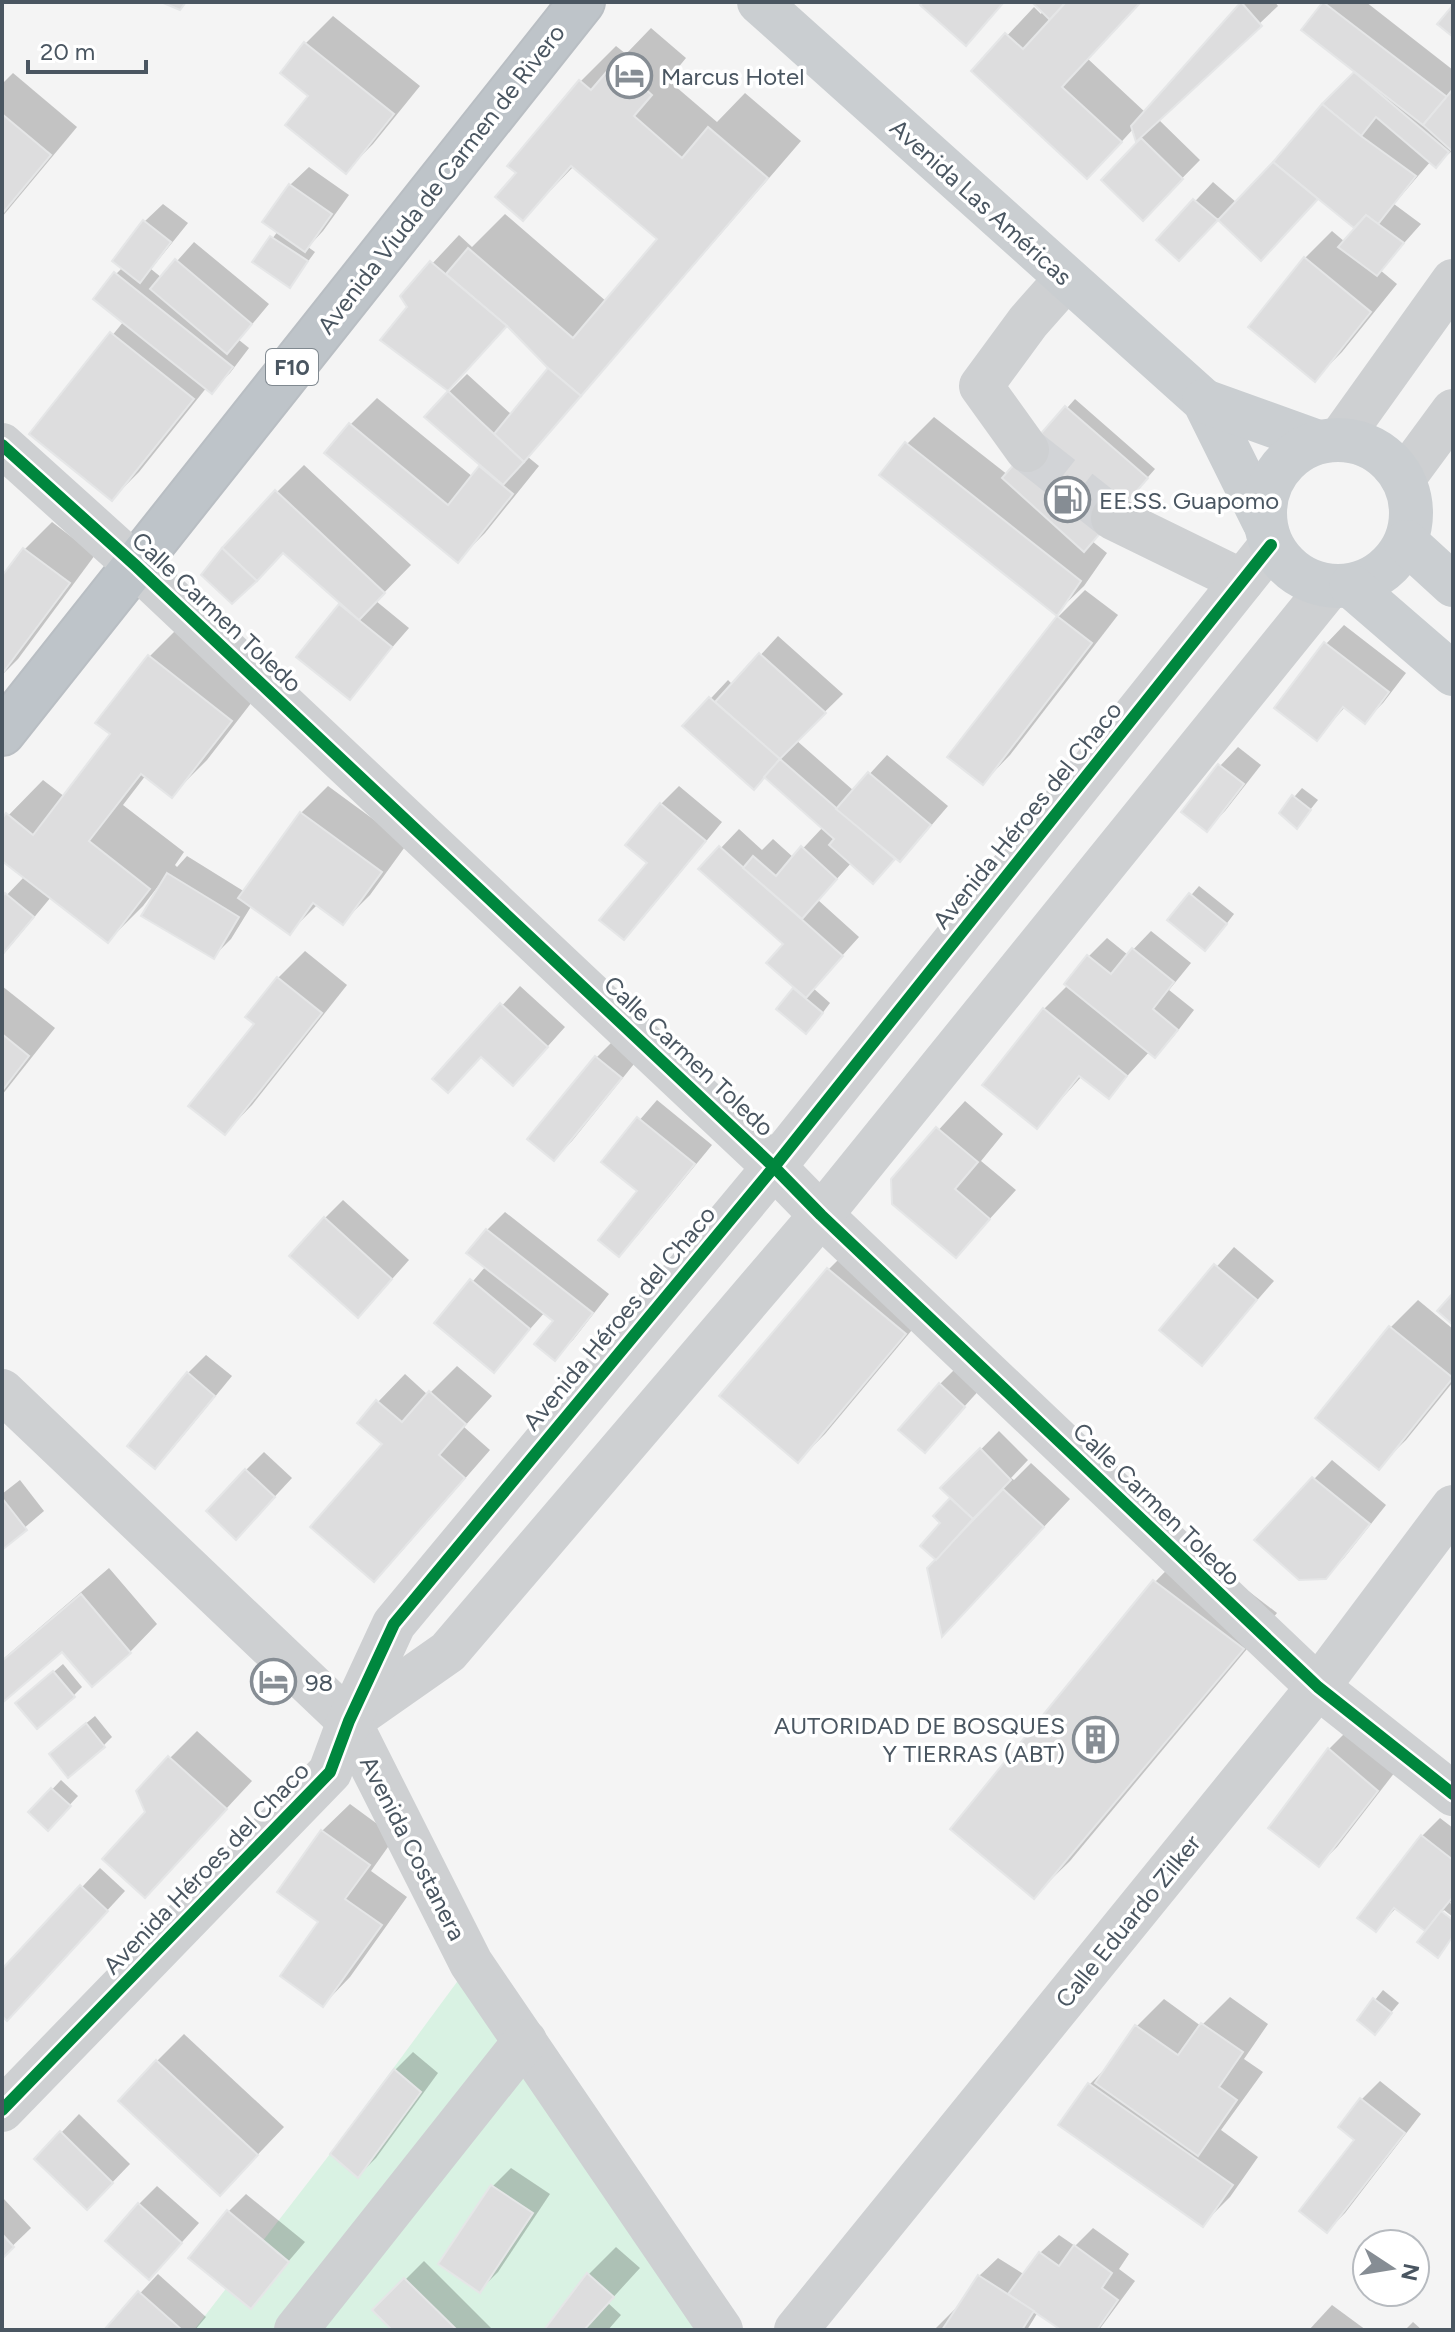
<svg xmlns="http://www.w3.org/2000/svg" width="1455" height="2332" font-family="Figtree,sans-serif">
<rect width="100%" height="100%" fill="#f4f4f4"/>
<!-- green -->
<polygon fill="#d9f2e3" points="471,1963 721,2330 194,2330 330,2154"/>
<!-- shadow -->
<g fill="#0003">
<polygon points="1034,2 1140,2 1088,59 1146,113 1244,2 1275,2 1278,6 1158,119 1200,160 1143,218 1138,143 1134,128 1114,150 974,71 1034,7 1041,14 1043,11"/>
<polygon points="1326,2 1366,2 1453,70 1453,150 1436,165 1431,161 1394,204 1421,224 1380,270 1397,284 1342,352 1315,379 1305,258 1332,231 1345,242 1364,219 1362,217 1319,197 1261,258 1218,218 1197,240 1159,240 1213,182 1237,203 1357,71 1303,30"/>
<polygon points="333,16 420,86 373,144 346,171 311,95 283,73 306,43"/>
<polygon points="651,28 686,58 668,80 717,122 745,93 801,141 528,457 539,466 485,533 458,560 350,425 377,398 473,477 483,465 449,392 467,374 512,415 551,368 508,325 475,361 409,308 402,296 459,235 472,247 505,214 607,302 660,239 574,166 523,219 518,173 510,165 581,81 616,46 626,54"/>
<polygon points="13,73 77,127 2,217 2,84"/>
<polygon points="309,167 349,195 323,231 308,247 315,252 290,286 255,262 278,231 290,185"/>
<polygon points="163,204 188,223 151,269 162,278 194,242 269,304 239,340 249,348 230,373 211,391 207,387 139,472 112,499 32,434 124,321 116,274 123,267 144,222"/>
<polygon points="1075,399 1155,469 1092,541 1107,553 1084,586 1056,613 907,444 934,417 1008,475"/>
<polygon points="304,465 411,565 376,601 409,628 349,697 299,656 342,603 277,492"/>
<polygon points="52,522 95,555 18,659 2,675 2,579 25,549"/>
<polygon points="1085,590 1118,615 1010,755 983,783 1058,617"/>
<polygon points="185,621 265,685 207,760 171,796 146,775 123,805 184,852 175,865 177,867 187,856 245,892 301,813 328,786 407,844 370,895 343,922 318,904 290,932 252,905 231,939 213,957 159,885 143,906 108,941 51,897 2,956 2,900 25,876 2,858 2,822 43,780 65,797 113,734 149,657"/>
<polygon points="1344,625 1406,673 1383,703 1365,721 1346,706 1317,738 1326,644"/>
<polygon points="778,636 843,694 796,740 854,791 887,755 948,806 918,841 900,860 897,857 873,881 852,862 818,900 859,937 813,988 830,1003 815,1023 779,1009 796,987 786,944 701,869 739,829 762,850 773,839 794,858 823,827 765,776 685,726 728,680 733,685"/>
<polygon points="1238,747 1261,765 1225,811 1207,829 1220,766"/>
<polygon points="679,786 722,822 642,919 624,938 650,862 661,804"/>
<polygon points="1302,788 1318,800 1297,826 1281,812"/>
<polygon points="1199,886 1234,914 1214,940 1170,920"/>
<polygon points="1151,931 1191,963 1169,990 1194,1010 1173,1037 1155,1055 1150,1051 1109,1096 1082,1076 1037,1126 1044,1009 1068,985 1089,956 1107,938 1128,955"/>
<polygon points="305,951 347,985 252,1105 225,1133 257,1024 278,978"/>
<polygon points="2,986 55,1028 2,1095"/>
<polygon points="520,986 565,1027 531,1065 482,1055 435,1079"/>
<polygon points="615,1039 638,1059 572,1141 554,1159 597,1057"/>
<polygon points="657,1100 712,1145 637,1236 619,1254 640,1191 604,1161"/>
<polygon points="965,1101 1003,1134 981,1161 1016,1190 956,1256 893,1180"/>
<polygon points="343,1200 409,1260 376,1297 325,1218"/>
<polygon points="505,1212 609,1294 573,1340 555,1358 556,1321 545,1312 494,1370 437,1323 486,1266 487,1230"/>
<polygon points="856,1242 932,1306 825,1434 798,1461 722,1396 829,1269"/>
<polygon points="1234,1247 1274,1281 1202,1363 1161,1330"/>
<polygon points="1418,1300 1453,1329 1453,1382 1406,1440 1378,1467 1318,1418 1391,1327"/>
<polygon points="206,1355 232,1376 173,1448 155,1466 188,1373"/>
<polygon points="457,1366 492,1396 464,1427 490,1450 401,1552 374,1580 384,1444 378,1402 405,1374 428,1395"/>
<polygon points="958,1366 982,1387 925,1450 940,1384"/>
<polygon points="999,1431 1028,1460 1011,1478 1014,1480 1031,1463 1070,1499 969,1607 938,1560 943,1523 936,1516 953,1497 943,1488"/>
<polygon points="264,1452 292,1478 254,1519 246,1470"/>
<polygon points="1332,1460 1386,1505 1344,1558 1325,1577 1257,1540"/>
<polygon points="20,1480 44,1511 2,1547 2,1494"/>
<polygon points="1190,1546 1277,1613 1070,1861 1034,1896 1155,1582"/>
<polygon points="109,1568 157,1624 130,1652 62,1649 2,1701 2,1660"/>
<polygon points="63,1664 82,1687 73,1696 27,1695"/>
<polygon points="95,1716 112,1737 104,1745 60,1745"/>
<polygon points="197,1731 252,1781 145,1896 170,1758"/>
<polygon points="1347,1731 1395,1772 1337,1847 1319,1865 1329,1749"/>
<polygon points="61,1780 78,1796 48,1828 31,1812"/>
<polygon points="350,1804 395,1837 371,1871 407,1897 350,1977 323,2005 322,1831"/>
<polygon points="1440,1818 1453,1828 1453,1899 1450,1903 1453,1905 1453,1917 1444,1910 1441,1913 1453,1922 1453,1937 1438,1955 1428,1931 1397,1907 1376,1930 1422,1836"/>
<polygon points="100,1868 125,1891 25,2000 2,2014 2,1972"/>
<polygon points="1383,1990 1399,2003 1375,2032 1359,2020"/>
<polygon points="1230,1997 1268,2024 1244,2059 1263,2072 1221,2130 1258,2157 1230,2197 1203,2224 1089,2085 1111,2063 1137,2026 1164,1999 1201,2026"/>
<polygon points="184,2034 284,2127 247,2166 157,2061"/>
<polygon points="413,2052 438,2073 376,2158 358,2176 333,2154 395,2070"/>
<polygon points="1380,2081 1421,2114 1345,2213 1327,2231 1357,2140 1362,2099"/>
<polygon points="79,2114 130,2164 105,2190 61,2133"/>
<polygon points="511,2168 550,2194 498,2272 479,2291 440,2264 493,2186"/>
<polygon points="157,2186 199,2223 167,2259 139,2204"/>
<polygon points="246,2194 305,2242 250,2306 228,2212"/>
<polygon points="2,2197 31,2228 2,2256"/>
<polygon points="1093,2228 1129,2254 1119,2269 1135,2281 1099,2330 1064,2330 1038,2312 1027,2330 934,2330 961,2303 979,2276 998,2258 1025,2275 1040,2253 1059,2235 1075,2246"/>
<polygon points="616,2247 640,2268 608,2303 621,2315 608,2330 546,2330 589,2274"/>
<polygon points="424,2261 493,2330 394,2330 375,2310"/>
<polygon points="158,2274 206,2317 195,2330 106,2330"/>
<polygon points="1332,2305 1366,2330 1309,2330"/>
<polygon points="1413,2322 1422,2330 1405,2330"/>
</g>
<!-- building -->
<g fill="#ddddde" stroke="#e5e6e7" stroke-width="2">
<polygon points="161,2 186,2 180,10"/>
<polygon points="923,2 1004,2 966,46 920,5"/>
<polygon points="1032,2 1066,2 1050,20"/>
<polygon points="1066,2 1141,2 1062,87 1122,142 1087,179 971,71 1005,33 1023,49"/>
<polygon points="1241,2 1262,26 1136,142 1131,126"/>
<polygon points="1323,2 1447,97 1423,125 1301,30"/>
<polygon points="1453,5 1453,37 1437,24"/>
<polygon points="304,42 394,114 346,174 285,125 308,96 280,73"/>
<polygon points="615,62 652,95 634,116 682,158 708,127 768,178 581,396 548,368 507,326 446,274 468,248 573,338 657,239 571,166 523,221 495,197 516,173 507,166 579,80 591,90"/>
<polygon points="1354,72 1449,152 1436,168 1376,117 1361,136 1322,104"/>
<polygon points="1453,89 1453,152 1423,125"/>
<polygon points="1322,104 1361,136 1416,176 1378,224 1366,215 1354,228 1273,162"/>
<polygon points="2,114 51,155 2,214"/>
<polygon points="1141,138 1183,179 1143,221 1101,180"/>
<polygon points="1273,162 1318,199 1261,261 1218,220"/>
<polygon points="289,184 332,214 305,252 262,222"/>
<polygon points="1193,199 1218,220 1179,261 1156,240"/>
<polygon points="1366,215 1404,243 1377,276 1338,247"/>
<polygon points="143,220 171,242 140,283 112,261"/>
<polygon points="270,236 308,261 290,288 252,262"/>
<polygon points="1304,257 1371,312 1315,382 1248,327"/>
<polygon points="175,259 252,324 227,354 150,289"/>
<polygon points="430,261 507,326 448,391 380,340 407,307 400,296"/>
<polygon points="114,272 233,367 212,394 93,299"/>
<polygon points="110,332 194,399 112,501 29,434"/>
<polygon points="548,368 581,396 524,462 494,434"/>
<polygon points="448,391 524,462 503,485 424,417"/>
<polygon points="1065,406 1148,478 1084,552 1002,478"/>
<polygon points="349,423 448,505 479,466 513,494 458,563 324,453"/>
<polygon points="905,442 1081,581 1057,616 879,475"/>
<polygon points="275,490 385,593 359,620 283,553 257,581 222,548"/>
<polygon points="23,548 70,583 2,674 2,576"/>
<polygon points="222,548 257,581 232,604 201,575"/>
<polygon points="339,604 392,647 350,700 296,657"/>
<polygon points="1057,616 1092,643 983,785 947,757"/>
<polygon points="1324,642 1389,692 1365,724 1343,707 1317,741 1274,708"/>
<polygon points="759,653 826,713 780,759 715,702"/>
<polygon points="148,655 232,721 172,798 141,774 89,841 150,889 108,943 2,861 2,819 6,813 33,835 110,734 95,723"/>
<polygon points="709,697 780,759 754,790 682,726"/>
<polygon points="780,759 895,859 873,884 829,845 834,839 764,777"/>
<polygon points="1218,764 1244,784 1207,832 1181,812"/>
<polygon points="868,772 931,825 900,862 836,809"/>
<polygon points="1292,795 1311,810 1297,829 1279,813"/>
<polygon points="660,803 706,841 624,940 599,920 647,863 625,845"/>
<polygon points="300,812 382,872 343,925 313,903 290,935 238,898"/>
<polygon points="719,846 843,956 806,998 766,963 783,944 698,869"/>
<polygon points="801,846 837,879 802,919 743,868 753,856 776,876"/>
<polygon points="167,873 239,917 214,959 141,916"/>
<polygon points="5,893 34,917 2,955 2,897"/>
<polygon points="1189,893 1227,924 1205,951 1167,920"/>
<polygon points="1132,948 1174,982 1153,1009 1178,1030 1155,1058 1064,984 1087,955 1111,974"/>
<polygon points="277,977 322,1013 225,1135 188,1106 254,1024 245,1017"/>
<polygon points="793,988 823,1013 806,1034 776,1009"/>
<polygon points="500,1003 548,1047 513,1086 481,1057 448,1093 432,1079"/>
<polygon points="1043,1008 1127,1076 1109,1099 1079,1076 1037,1129 982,1085"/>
<polygon points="2,1034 29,1056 2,1091"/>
<polygon points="595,1056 622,1078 554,1161 527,1139"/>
<polygon points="637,1117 695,1164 619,1257 598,1240 637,1191 601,1162"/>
<polygon points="936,1127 978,1162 955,1189 990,1219 956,1258 892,1204 891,1179"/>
<polygon points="324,1217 392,1279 358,1318 289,1256"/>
<polygon points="486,1229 593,1313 555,1361 534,1344 553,1321 466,1253"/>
<polygon points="1214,1264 1257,1300 1202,1366 1159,1330"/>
<polygon points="827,1268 906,1334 798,1463 719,1396"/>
<polygon points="470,1279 530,1329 494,1373 434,1323"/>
<polygon points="1453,1293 1453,1325 1437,1311"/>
<polygon points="1389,1326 1453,1378 1379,1470 1315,1418"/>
<polygon points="187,1372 215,1396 155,1469 127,1446"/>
<polygon points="939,1383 965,1407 925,1453 898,1430"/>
<polygon points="429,1391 466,1424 439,1455 465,1478 374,1582 310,1527 382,1444 357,1423 376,1400 402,1422"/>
<polygon points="980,1448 1011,1480 973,1519 940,1488"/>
<polygon points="245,1469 275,1497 236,1540 206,1511"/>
<polygon points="1312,1477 1370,1524 1326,1579 1299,1580 1254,1540"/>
<polygon points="1003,1489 1044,1527 942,1637 927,1568"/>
<polygon points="2,1498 27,1530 2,1550"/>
<polygon points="950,1498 973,1519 936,1560 920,1546 940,1523 933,1516"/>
<polygon points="1153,1580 1244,1649 1034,1899 950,1829"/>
<polygon points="81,1594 131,1653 92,1687 62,1652 2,1703 2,1661"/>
<polygon points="53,1671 75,1697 37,1729 15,1703"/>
<polygon points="86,1723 105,1747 68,1778 49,1754"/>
<polygon points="1328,1748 1378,1791 1319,1867 1268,1828"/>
<polygon points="168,1756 227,1809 145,1898 102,1859 145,1812 136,1791"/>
<polygon points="51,1788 71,1806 48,1831 28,1812"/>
<polygon points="321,1830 370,1865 345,1899 382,1925 323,2007 280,1976 318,1922 277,1892"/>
<polygon points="1421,1835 1453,1860 1453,1897 1425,1931 1394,1908 1376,1932 1357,1918"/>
<polygon points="80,1885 108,1911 7,2021 2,2016 2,1969"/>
<polygon points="1441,1911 1453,1920 1453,1936 1438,1958 1417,1942"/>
<polygon points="1373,1998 1392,2013 1375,2035 1357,2020"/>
<polygon points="1201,2023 1243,2052 1219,2087 1237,2100 1198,2156 1095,2083 1135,2025 1178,2055"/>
<polygon points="156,2060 258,2155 220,2196 118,2101"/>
<polygon points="394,2069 421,2092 358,2178 330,2154"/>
<polygon points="1088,2083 1233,2185 1203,2227 1058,2125"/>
<polygon points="1360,2098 1405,2133 1327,2233 1299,2211 1354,2140 1338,2127"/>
<polygon points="60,2131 113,2183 87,2210 34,2159"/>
<polygon points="491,2185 533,2213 480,2293 438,2264"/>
<polygon points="138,2203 182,2243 149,2280 105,2241"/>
<polygon points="227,2210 289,2262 251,2309 188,2258"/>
<polygon points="2,2234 14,2247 2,2259"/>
<polygon points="1074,2245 1112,2273 1102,2288 1118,2300 1097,2330 1061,2330 1008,2294 1039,2252 1059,2266"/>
<polygon points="587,2273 614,2297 584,2330 544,2330"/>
<polygon points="978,2275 1034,2311 1022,2330 942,2330"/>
<polygon points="404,2278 457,2330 392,2330 372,2310"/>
<polygon points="138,2291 182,2330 104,2330"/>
</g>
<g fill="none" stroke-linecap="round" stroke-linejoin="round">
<!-- minor-tunnel -->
<polyline stroke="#d2d4d7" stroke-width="44" stroke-dasharray="44 22" stroke-linecap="butt" points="1027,450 1113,518"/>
<defs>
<polyline id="highway" points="2,733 582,2"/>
</defs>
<!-- highway casing -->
<use href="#highway" stroke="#b9bec3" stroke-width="48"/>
<!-- minor -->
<g stroke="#ced0d2" stroke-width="44">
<polyline points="1340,439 1453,281"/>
<polyline points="2,445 135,565 774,1167 821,1215 1318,1687 1453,1794"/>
<polyline points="1027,450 981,386 1028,322 1066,279"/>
<polyline points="1403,479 1453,411"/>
<polyline points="1113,518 1242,581"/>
<polyline points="2,1391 349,1721 471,1963 721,2330"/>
<polyline points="351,1720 448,1652 821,1215 1329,587"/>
<polyline points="2,2110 330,1772 349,1721 394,1624 774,1167 1271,545"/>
<polyline points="296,2330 525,2041"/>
<polyline points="796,2330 1318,1687 1453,1507"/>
</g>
<!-- major -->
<g stroke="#caced1" stroke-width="44">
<polyline points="759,2 1204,401 1264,522"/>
<polyline points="1204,401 1318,442"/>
<circle cx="1338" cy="513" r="73"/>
<polyline points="1406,542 1453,585"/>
<polyline points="1351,586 1453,674"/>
</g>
<!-- highway -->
<use href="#highway" stroke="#bec4c9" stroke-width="44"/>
<defs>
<g id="cycleway">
<polyline points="2,445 135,565 774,1167 821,1215 1318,1687 1453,1794"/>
<polyline points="2,2110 330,1772 349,1721 394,1624 774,1167 1271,545"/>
</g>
</defs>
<!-- cycleway casing -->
<use href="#cycleway" stroke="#fff" stroke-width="17"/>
<!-- cycleway -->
<use href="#cycleway" stroke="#00873e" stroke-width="12"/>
</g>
<!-- icons -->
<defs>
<symbol id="hotel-ring" viewBox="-11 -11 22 22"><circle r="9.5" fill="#fff" stroke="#868d94" stroke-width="1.5"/><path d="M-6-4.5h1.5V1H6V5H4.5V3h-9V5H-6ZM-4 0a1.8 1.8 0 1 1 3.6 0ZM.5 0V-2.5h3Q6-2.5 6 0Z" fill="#868d94"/></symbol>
<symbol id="fuel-ring" viewBox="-11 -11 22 22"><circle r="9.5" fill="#fff" stroke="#868d94" stroke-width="1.5"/><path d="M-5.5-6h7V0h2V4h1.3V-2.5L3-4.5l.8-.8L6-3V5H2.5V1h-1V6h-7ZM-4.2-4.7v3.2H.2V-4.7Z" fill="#868d94"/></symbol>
<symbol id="building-ring" viewBox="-11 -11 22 22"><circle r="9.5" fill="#fff" stroke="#868d94" stroke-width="1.5"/><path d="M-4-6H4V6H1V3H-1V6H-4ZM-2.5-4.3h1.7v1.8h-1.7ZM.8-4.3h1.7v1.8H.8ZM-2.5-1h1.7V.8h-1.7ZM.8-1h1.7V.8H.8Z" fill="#868d94"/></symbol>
</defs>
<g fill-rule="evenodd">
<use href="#hotel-ring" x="604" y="50" width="51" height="51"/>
<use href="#fuel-ring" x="1042" y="474" width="51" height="51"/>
<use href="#hotel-ring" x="248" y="1656" width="51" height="51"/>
<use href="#building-ring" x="1070" y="1714" width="51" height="51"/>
</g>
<g text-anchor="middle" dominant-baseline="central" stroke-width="7" stroke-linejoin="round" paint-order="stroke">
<!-- shield labels -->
<rect fill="#fff" stroke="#808990" stroke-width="2" x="266" y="349" width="52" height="36" rx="6"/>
<g font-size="22" font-weight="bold" fill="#4a5661">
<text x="292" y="367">F10</text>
</g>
<!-- poi labels -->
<g font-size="24" fill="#4a5661" stroke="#fff" text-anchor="start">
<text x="661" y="76">Marcus Hotel</text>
<text x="1099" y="500">EE.SS. Guapomo</text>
<text x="305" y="1682">98</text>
<text x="1065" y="1725" text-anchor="end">AUTORIDAD DE BOSQUES<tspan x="1065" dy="28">Y TIERRAS (ABT)</tspan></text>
</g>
<!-- street labels -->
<g font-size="24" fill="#4a5661" stroke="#fff">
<text transform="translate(441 179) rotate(-52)">Avenida Viuda de Carmen de Rivero</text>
<text transform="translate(981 202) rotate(42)">Avenida Las Américas</text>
<text transform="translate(217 612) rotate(43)">Calle Carmen Toledo</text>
<text transform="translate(1027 815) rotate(-51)">Avenida Héroes del Chaco</text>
<text transform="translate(689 1056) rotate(43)">Calle Carmen Toledo</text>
<text transform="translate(619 1318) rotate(-50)">Avenida Héroes del Chaco</text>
<text transform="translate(1157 1504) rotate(44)">Calle Carmen Toledo</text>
<text transform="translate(413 1848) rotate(63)">Avenida Costanera</text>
<text transform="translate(206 1868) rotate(-46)">Avenida Héroes del Chaco</text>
<text transform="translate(1128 1921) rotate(-51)">Calle Eduardo Zilker</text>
</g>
</g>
<!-- border -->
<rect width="1455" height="2332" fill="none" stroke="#4a5661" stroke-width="8"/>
<!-- north arrow -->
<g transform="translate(1391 2268) rotate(102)"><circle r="38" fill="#ffffff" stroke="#b7bbc0" stroke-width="2"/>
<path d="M0-6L14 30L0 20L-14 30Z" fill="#868d94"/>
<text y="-12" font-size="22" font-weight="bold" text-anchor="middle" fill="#4a5661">N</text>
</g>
<!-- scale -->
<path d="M28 60v12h118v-12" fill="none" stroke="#4a5661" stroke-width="4"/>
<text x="40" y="60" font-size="24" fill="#4a5661" stroke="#ffffff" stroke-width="6" paint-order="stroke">20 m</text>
</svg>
